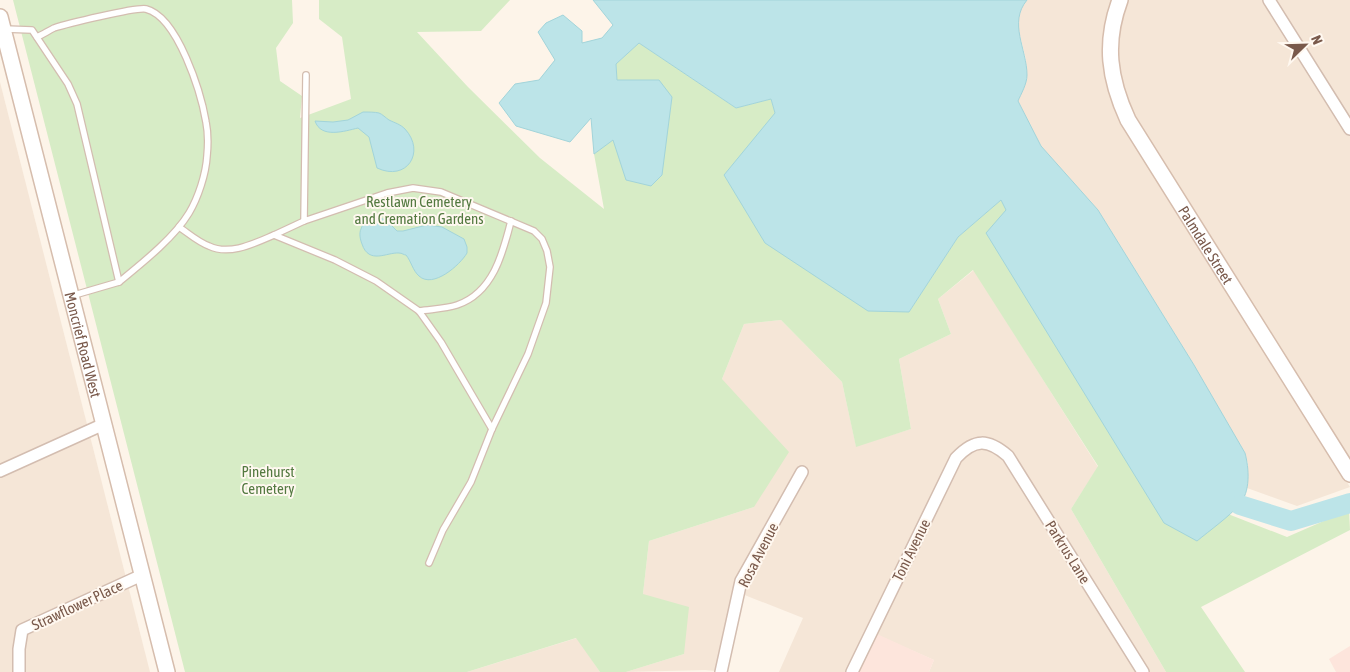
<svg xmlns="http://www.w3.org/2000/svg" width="1350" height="672" font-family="'Asap Condensed',sans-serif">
<rect width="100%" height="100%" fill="#fdf4e9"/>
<!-- residential -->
<g fill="#f5e6d7">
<polygon points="1027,0 1113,0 1108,11 1104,35 1103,59 1106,81 1122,123 1350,487 1297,506 1247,488 1248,464 1245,453 1194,365 1098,210 1041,146 1018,101 1027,78 1026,59 1017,24 1020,8"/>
<polygon points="1126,0 1350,0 1350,462 1135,119 1126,101 1119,77 1117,53 1118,26"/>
<polygon points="0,82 150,672 0,672"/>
<polygon points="974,270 1098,467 1071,509 1166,672 929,672 934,660 877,635 859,672 779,672 803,618 742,594 727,672 705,670 626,672 684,654 643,594 649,541 754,507 722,379 744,324 781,320 842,382 856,446 911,429 899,359 951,334 938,299"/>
<polygon points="577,638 600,672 467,672"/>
</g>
<!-- commercial -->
<g fill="#fde5dc">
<polygon points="877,634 934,660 929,672 859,672"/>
<polygon points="1350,646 1350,672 1336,672 1329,659"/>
</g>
<!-- green -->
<polygon fill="#d7ecc6" points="13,0 292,0 293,23 276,48 280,81 302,96 300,118 351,99 342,37 319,19 319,0 510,0 481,31 417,32 468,87 540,158 604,209 594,154 613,139 659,80 617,80 616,64 639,43 736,108 771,99 775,113 909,312 958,237 1001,200 1197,541 1228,514 1287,537 1349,510 1350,530 1201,607 1245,672 1166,672 1071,509 1098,466 973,270 938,299 951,334 899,359 911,429 856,447 842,382 781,320 744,324 722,379 789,452 754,507 649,541 643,594 689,607 684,654 626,672 600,672 576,638 467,672 185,672"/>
<!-- water -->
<g fill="#bce4e8" stroke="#a2d4da">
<path d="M593,0H1027C1008,23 1027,49 1027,75C1027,84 1021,94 1018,101L1041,146L1098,210L1194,365L1245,453C1249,468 1251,492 1239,505C1230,516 1209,531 1197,541L1164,523L986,233L1006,210L1001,200L958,237L909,312L868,311L765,243L724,175L775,113L771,99L736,108L639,43L616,64L617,80H659L672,97L662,175L651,186L626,180L613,140L594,154L591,118L570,142L516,126L499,103L515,84L539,80L555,60L538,32L546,23L563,15L582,31V43L602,38L613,25Z"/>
<path d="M363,112C368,112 375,112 379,113C382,114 386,118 389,120C395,123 400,124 405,129C426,152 407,182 377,168L369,137L358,128C345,131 321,139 315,121L333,122L348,120Z"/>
<path d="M376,217L386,220L397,231H403L427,225L442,227L464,239L467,247V253C460,265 433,289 419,276C413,271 411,261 406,255C404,255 402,253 399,253C387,252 369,265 362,244C360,239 359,233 361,229C363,222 369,219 376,217Z"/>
</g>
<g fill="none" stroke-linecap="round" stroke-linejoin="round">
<!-- river -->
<polyline stroke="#bce4e8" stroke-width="20" points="1240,505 1291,521 1350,503"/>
<defs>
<g id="lane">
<polyline points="5,29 32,30 68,84 77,104 119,282 71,296"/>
<path d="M37,37C42,35 48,31 54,28C66,24 136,7 146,9C178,17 201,93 206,122C208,132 208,146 207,156C206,174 198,198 189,213C174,238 141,264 119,282"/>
<polyline points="306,75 304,221 387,193 413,188 441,192 534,231 542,239 547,251 550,267 546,303 528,354 492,429 471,482 443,530 429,563"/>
<polyline points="304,221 274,235 335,260 376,281 419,311 441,342 492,429"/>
<path d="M179,227C188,233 198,242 209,246C230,256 255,243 274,235"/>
<path d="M419,311C431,309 445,309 457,305C493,293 503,253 511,221"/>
</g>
<g id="street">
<polyline points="1269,0 1350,129"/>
<polyline points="0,471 104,424"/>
<polyline points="19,672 19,649 22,630 142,575"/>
<polyline points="721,672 741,581 802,472"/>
<path d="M852,672L956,458C975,438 988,439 1008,456L1143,672"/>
</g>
<g id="secondary">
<path id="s1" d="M1120,0C1104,43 1109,79 1128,120L1350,474"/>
<path id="s2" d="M0,17L167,672"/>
</g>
</defs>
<!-- lane casing -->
<use href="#lane" stroke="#d3bdb0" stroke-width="8"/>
<!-- street casing -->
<use href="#street" stroke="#d3bdb0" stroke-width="14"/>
<!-- secondary casing -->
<use href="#secondary" stroke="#d6bdad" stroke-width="18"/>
<!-- lane -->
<use href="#lane" stroke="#fff" stroke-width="5.5"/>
<!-- street -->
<use href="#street" stroke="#fff" stroke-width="11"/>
<!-- secondary -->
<use href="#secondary" stroke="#fff" stroke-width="15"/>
</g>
<g text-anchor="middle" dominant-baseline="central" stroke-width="4" stroke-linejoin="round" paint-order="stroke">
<!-- park labels -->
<g font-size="15" fill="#537940" stroke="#fff8f0">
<text x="419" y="201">Restlawn Cemetery<tspan x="419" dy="17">and Cremation Gardens</tspan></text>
<text x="268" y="471">Pinehurst<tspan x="268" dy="17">Cemetery</tspan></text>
</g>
<!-- street labels -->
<g font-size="15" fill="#79594b" stroke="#fff8f0">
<text stroke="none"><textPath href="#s1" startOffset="271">Palmdale Street</textPath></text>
<text stroke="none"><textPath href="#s2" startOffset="338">Moncrief Road West</textPath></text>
<text transform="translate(911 550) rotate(-64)">Toni Avenue</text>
<text transform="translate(1068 552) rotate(58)">Parkrus Lane</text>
<text transform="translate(758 555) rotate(-63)">Rosa Avenue</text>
<text transform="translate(77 605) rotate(-25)">Strawflower Place</text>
</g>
</g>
<!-- north arrow -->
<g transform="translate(1305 45) rotate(67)" stroke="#fff8f0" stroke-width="4" paint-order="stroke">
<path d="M0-4L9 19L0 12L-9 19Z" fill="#79594b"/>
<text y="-8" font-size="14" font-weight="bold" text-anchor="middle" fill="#79594b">N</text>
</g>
</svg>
